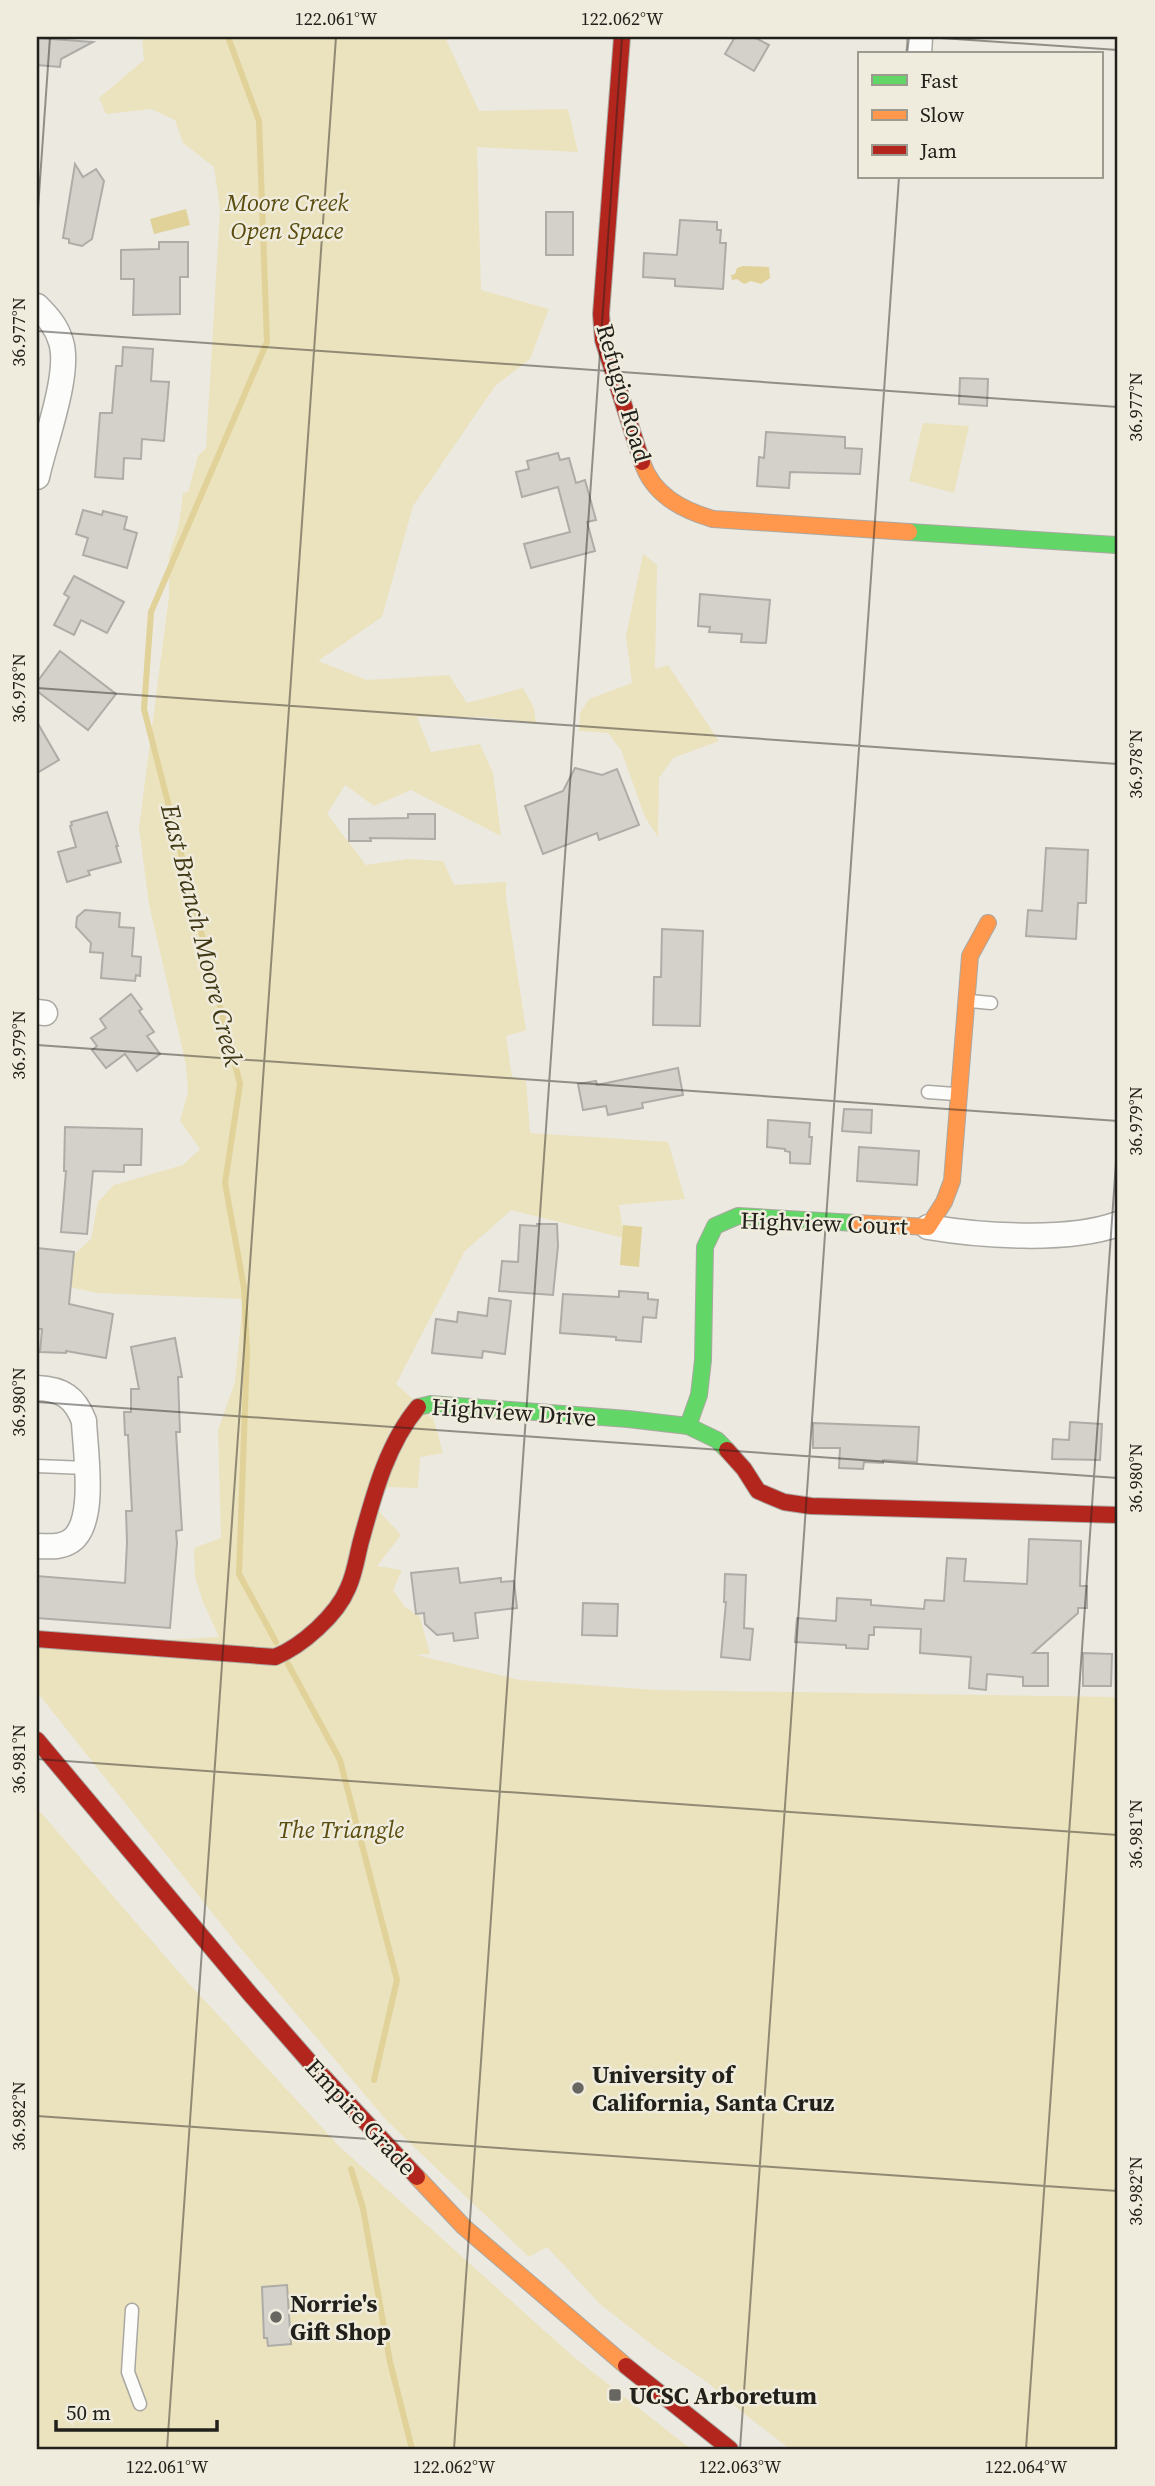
<svg xmlns="http://www.w3.org/2000/svg" width="1155" height="2486" font-family="'Source Serif 4',serif">
<rect width="100%" height="100%" fill="#ece9e1"/>
<!-- green -->
<g fill="#ebe2be">
<polygon points="142,37 445,37 479,111 568,109 578,152 477,147 481,290 549,309 530,359 495,386 413,506 382,617 318,661 367,680 449,675 467,703 523,688 534,708 536,723 483,717 417,717 431,752 480,744 493,773 501,836 411,790 374,806 345,785 327,814 366,865 408,859 443,861 454,885 506,882 506,898 526,1030 506,1036 512,1077 526,1081 530,1133 668,1142 685,1199 619,1205 624,1238 511,1210 465,1251 396,1384 433,1417 443,1453 420,1457 418,1488 388,1487 375,1507 401,1535 377,1566 402,1570 393,1590 405,1607 420,1617 430,1654 416,1655 520,1680 656,1690 1118,1697 1118,2449 790,2449 747,2416 707,2382 656,2348 600,2304 547,2247 529,2257 387,2121 237,1944 37,1692 37,1647 219,1637 203,1602 195,1577 194,1548 221,1538 218,1430 235,1382 243,1299 98,1293 45,1282 91,1239 98,1202 114,1185 183,1165 200,1149 180,1121 188,1092 186,1065 149,904 139,828 169,596 169,556 179,524 183,493 188,492 198,456 206,448 220,209 214,167 183,143 175,120 151,109 106,114 99,98 144,60"/>
<polygon points="923,423 969,426 954,493 909,481"/>
<polygon points="643,554 657,565 655,669 668,665 719,741 673,758 659,778 658,837 645,817 621,750 608,733 579,731 580,713 589,699 632,683 626,636"/>
<polygon points="37,1808 183,1977 340,2147 576,2359 691,2449 37,2449"/>
</g>
<!-- water -->
<g fill="#e0d298">
<polygon points="186,209 190,225 154,234 150,219"/>
<polygon points="743,266 769,267 770,278 761,284 751,281 744,284 737,279 732,280 731,275 735,274 737,268"/>
<polygon points="623,1225 642,1227 639,1267 620,1265"/>
</g>
<g fill="none" stroke-linecap="round" stroke-linejoin="round">
<!-- stream -->
<g stroke="#e0d298" stroke-width="6">
<polyline points="228,37 259,121 267,342 151,612 144,709 240,1084 225,1183 244,1288 247,1352 239,1574 276,1642"/>
<polyline points="288,1664 340,1760 397,1980 374,2080"/>
<polyline points="351,2169 363,2208 390,2362 412,2449"/>
</g>
</g>
<!-- building -->
<g fill="#d3d1ca" stroke="#aeaca7" stroke-width="2">
<polygon points="735,37 754,37 769,45 754,71 725,54"/>
<polygon points="37,38 93,42 61,59 60,67 37,65"/>
<polygon points="75,164 83,177 96,169 104,181 92,239 82,246 69,243 69,239 63,238"/>
<rect x="546" y="212" width="27" height="43"/>
<polygon points="680,220 717,222 717,230 721,230 720,243 726,243 723,289 675,286 675,279 643,277 644,253 677,255"/>
<polygon points="159,242 188,242 188,277 180,277 180,314 133,315 134,279 121,279 121,250 159,249"/>
<polygon points="123,347 153,349 151,381 169,382 164,441 142,439 141,459 124,458 123,479 95,477 100,413 112,413 116,366 122,366"/>
<polygon points="960,378 988,379 987,406 959,404"/>
<polygon points="766,432 845,437 845,448 862,449 860,474 790,472 789,488 757,486 759,457 764,458"/>
<polygon points="558,453 560,460 569,458 576,483 585,480 596,520 587,522 595,551 531,568 524,544 570,532 558,487 522,497 516,472 529,469 527,461"/>
<polygon points="83,510 102,515 103,511 127,517 124,529 137,533 127,568 83,555 88,538 76,534"/>
<polygon points="74,576 124,602 107,633 81,620 74,635 54,625 69,597 64,594"/>
<polygon points="700,594 770,600 766,643 741,642 742,634 709,632 710,627 698,626"/>
<polygon points="60,651 116,694 88,730 37,691 37,682"/>
<polygon points="37,722 59,760 37,773"/>
<polygon points="575,768 602,775 617,769 639,825 599,840 597,833 543,854 525,806 563,791"/>
<polygon points="107,812 118,846 116,846 121,862 88,871 90,875 67,882 58,852 76,847 70,826 72,825 71,822"/>
<polygon points="408,814 435,814 435,839 370,838 371,841 349,841 349,819 408,818"/>
<polygon points="1046,848 1088,850 1086,903 1078,903 1076,939 1026,936 1028,910 1042,911"/>
<polygon points="85,910 120,913 119,927 134,928 132,956 141,957 140,976 136,975 135,981 101,978 103,953 90,952 91,943 76,927 77,917"/>
<polygon points="662,929 703,931 700,1026 653,1025 654,977 661,977"/>
<polygon points="131,994 142,1009 139,1011 154,1032 147,1036 160,1054 137,1071 125,1054 106,1068 92,1050 97,1046 91,1038 106,1028 100,1019"/>
<polygon points="678,1068 683,1095 642,1103 643,1108 608,1115 606,1106 583,1110 578,1084 596,1081 597,1085"/>
<polygon points="844,1109 872,1110 871,1133 842,1131"/>
<polygon points="768,1120 810,1123 809,1137 812,1137 810,1164 790,1163 790,1152 785,1151 785,1149 767,1147"/>
<polygon points="65,1127 142,1129 141,1165 124,1165 124,1172 93,1171 87,1234 61,1232 66,1171 64,1171"/>
<polygon points="859,1147 919,1151 917,1185 857,1181"/>
<polygon points="537,1224 557,1224 558,1246 553,1295 499,1291 502,1261 518,1262 520,1225 537,1226"/>
<polygon points="37,1248 74,1252 69,1304 113,1314 106,1358 66,1351 66,1353 40,1352 42,1329 37,1329"/>
<polygon points="619,1291 648,1293 648,1299 658,1300 656,1318 643,1317 641,1342 616,1340 616,1337 560,1333 563,1294 619,1297"/>
<polygon points="489,1298 511,1301 505,1354 483,1351 482,1358 432,1353 436,1319 457,1322 458,1312 487,1316"/>
<polygon points="175,1338 182,1377 178,1377 180,1432 176,1432 182,1530 176,1531 177,1543 170,1628 37,1618 37,1576 125,1583 127,1542 126,1511 132,1511 128,1435 125,1435 124,1412 131,1412 131,1389 139,1389 131,1347"/>
<polygon points="1070,1422 1102,1424 1100,1460 1052,1459 1053,1439 1069,1440"/>
<polygon points="813,1423 919,1427 917,1462 883,1460 883,1463 864,1462 863,1469 839,1468 840,1448 813,1448"/>
<polygon points="1029,1539 1081,1541 1080,1586 1087,1586 1087,1608 1078,1608 1078,1613 1033,1653 1048,1653 1048,1686 1023,1686 1023,1677 987,1674 986,1690 969,1688 971,1657 920,1653 921,1629 874,1627 874,1635 869,1635 868,1649 846,1648 846,1645 795,1642 797,1618 836,1621 837,1598 871,1600 871,1605 924,1609 925,1600 944,1601 947,1558 966,1559 964,1581 1027,1584"/>
<polygon points="458,1568 460,1583 501,1578 501,1582 514,1581 517,1608 475,1613 478,1638 454,1641 453,1633 437,1635 425,1624 424,1613 416,1614 411,1573"/>
<polygon points="725,1574 746,1575 744,1628 753,1629 750,1660 721,1657 726,1602 724,1602"/>
<polygon points="583,1603 618,1604 617,1636 582,1635"/>
<polygon points="1083,1653 1112,1654 1111,1686 1083,1686"/>
<polygon points="287,2285 291,2344 268,2346 267,2338 264,2338 262,2287"/>
</g>
<g fill="none" stroke-linecap="round" stroke-linejoin="round">
<defs>
<g id="lane">
<polyline points="970,1001 991,1003"/>
<polyline points="928,1092 955,1094"/>
<polyline points="37,1466 86,1468"/>
<polyline points="132,2310 128,2372 140,2404"/>
</g>
<g id="street">
<polyline points="919,54 920,37"/>
<path d="M37,306C48,317 57,327 61,342C71,373 44,444 37,477"/>
<polyline points="37,1012 45,1013"/>
<path d="M928,1227C981,1236 1068,1242 1118,1224"/>
<path d="M37,1388C62,1389 75,1397 84,1421C85,1451 98,1526 69,1542C59,1548 48,1546 37,1546"/>
</g>
<g id="fast">
<polyline points="909,532 1116,545"/>
<polyline points="418,1407 431,1404 628,1419 688,1426 717,1440 727,1450"/>
<polyline points="688,1426 699,1395 703,1360 705,1247 715,1226 738,1216 856,1223"/>
</g>
<g id="slow">
<path d="M642,462C653,495 682,510 713,519L909,532"/>
<polyline points="856,1223 928,1227 944,1202 952,1181 970,956 988,923"/>
<polyline points="417,2177 464,2227 626,2366"/>
</g>
<g id="jam">
<polyline points="622,37 601,314 603,340 642,462"/>
<polyline points="727,1450 744,1469 758,1491 784,1502 811,1506 1118,1515"/>
<path d="M37,1639L275,1657C302,1646 337,1615 348,1588C355,1573 357,1556 361,1541C374,1494 387,1444 418,1407"/>
<polyline points="37,1740 251,1995 315,2068 417,2177"/>
<polyline points="626,2366 730,2449"/>
</g>
</defs>
<!-- lane casing -->
<use href="#lane" stroke="#aaa8a2" stroke-width="15"/>
<!-- street casing -->
<use href="#street" stroke="#aaa8a2" stroke-width="27"/>
<!-- fast casing -->
<use href="#fast" stroke="#aaa8a2" stroke-width="18"/>
<!-- slow casing -->
<use href="#slow" stroke="#aaa8a2" stroke-width="18"/>
<!-- jam casing -->
<use href="#jam" stroke="#aaa8a2" stroke-width="18"/>
<!-- lane -->
<use href="#lane" stroke="#fcfcfa" stroke-width="12"/>
<!-- street -->
<use href="#street" stroke="#fcfcfa" stroke-width="24"/>
<!-- fast -->
<use href="#fast" stroke="#63d668" stroke-width="16"/>
<!-- slow -->
<use href="#slow" stroke="#ff974d" stroke-width="16"/>
<!-- jam -->
<use href="#jam" stroke="#b3261e" stroke-width="16"/>
</g>
<!-- ticks -->
<path fill="none" stroke="#21201a" stroke-width="2" stroke-opacity="0.45" d="M926,37L1118,50M907,54L909,37M37,223L50,37M37,331L1118,407M37,688L1118,764M37,1045L1118,1121M37,1402L1118,1478M37,1759L1118,1835M37,2116L1118,2191M167,2449L336,37M454,2449L622,37M740,2449L899,177M1026,2449L1118,1134"/>
<!-- markers -->
<g fill="#686660" stroke="#f0ecdd" stroke-width="2.5">
<circle cx="578" cy="2088" r="7"/>
<circle cx="276" cy="2317" r="7"/>
<rect x="608" y="2388" width="14" height="14" rx="3.5"/>
</g>
<g text-anchor="middle" dominant-baseline="central" stroke-width="5" stroke-linejoin="round" paint-order="stroke">
<!-- park labels -->
<g font-size="24" font-style="italic" fill="#5a4d0f" stroke="#f0ecdd">
<text x="287" y="202">Moore Creek<tspan x="287" dy="28">Open Space</tspan></text>
<text x="341" y="1829">The Triangle</text>
</g>
<!-- street labels -->
<g font-size="24" fill="#21201a" stroke="#f0ecdd">
<text transform="translate(624 393) rotate(74)">Refugio Road</text>
<text transform="translate(824 1223) rotate(2)">Highview Court</text>
<text transform="translate(514 1412) rotate(4)">Highview Drive</text>
<text transform="translate(361 2117) rotate(47)">Empire Grade</text>
</g>
<!-- poi labels -->
<g font-size="24" font-weight="bold" fill="#21201a" stroke="#f0ecdd" text-anchor="start">
<text x="592" y="2074">University of<tspan x="592" dy="28">California, Santa Cruz</tspan></text>
<text x="290" y="2303">Norrie's<tspan x="290" dy="28">Gift Shop</tspan></text>
<text x="629" y="2395">UCSC Arboretum</text>
</g>
<!-- water labels -->
<g font-size="26" font-style="italic" fill="#403815" stroke="#f0ecdd">
<text transform="translate(202 935) rotate(76)">East Branch Moore Creek</text>
</g>
</g>
<!-- border -->
<rect width="1155" height="2486" fill="none" stroke="#f0ecdd" stroke-width="77"/>
<!-- legend -->
<rect x="858" y="52" width="245" height="126" fill="#f0ecdd" stroke="#9d9a8f" stroke-width="2"/>
<rect x="872" y="75" width="35" height="10" fill="#63d668" stroke="#9d9a8f" stroke-width="2"/>
<text x="920" y="88" font-size="21" fill="#21201a">Fast</text>
<rect x="872" y="110" width="35" height="10" fill="#ff974d" stroke="#9d9a8f" stroke-width="2"/>
<text x="920" y="122" font-size="21" fill="#21201a">Slow</text>
<rect x="872" y="145" width="35" height="10" fill="#b3261e" stroke="#9d9a8f" stroke-width="2"/>
<text x="920" y="158" font-size="21" fill="#21201a">Jam</text>
<!-- scale -->
<path d="M56 2420v10h161v-10" fill="none" stroke="#21201a" stroke-width="3.5"/>
<text x="66" y="2420" font-size="21" fill="#21201a" stroke="#f0ecdd" stroke-width="5" paint-order="stroke">50 m</text>
<rect x="38" y="38" width="1078" height="2410" fill="none" stroke="#21201a" stroke-width="2.5"/>
<g font-size="18" text-anchor="middle" fill="#21201a">
<text x="336" y="25">122.061°W</text>
<text x="622" y="25">122.062°W</text>
<text transform="translate(19 332) rotate(-90)" y="6">36.977°N</text>
<text transform="translate(1136 407) rotate(-90)" y="6">36.977°N</text>
<text transform="translate(19 688) rotate(-90)" y="6">36.978°N</text>
<text transform="translate(1136 764) rotate(-90)" y="6">36.978°N</text>
<text transform="translate(19 1045) rotate(-90)" y="6">36.979°N</text>
<text transform="translate(1136 1121) rotate(-90)" y="6">36.979°N</text>
<text transform="translate(19 1402) rotate(-90)" y="6">36.980°N</text>
<text transform="translate(1136 1478) rotate(-90)" y="6">36.980°N</text>
<text transform="translate(19 1759) rotate(-90)" y="6">36.981°N</text>
<text transform="translate(1136 1834) rotate(-90)" y="6">36.981°N</text>
<text transform="translate(19 2116) rotate(-90)" y="6">36.982°N</text>
<text transform="translate(1136 2191) rotate(-90)" y="6">36.982°N</text>
<text x="167" y="2473">122.061°W</text>
<text x="454" y="2473">122.062°W</text>
<text x="740" y="2473">122.063°W</text>
<text x="1026" y="2473">122.064°W</text>
</g>
</svg>
